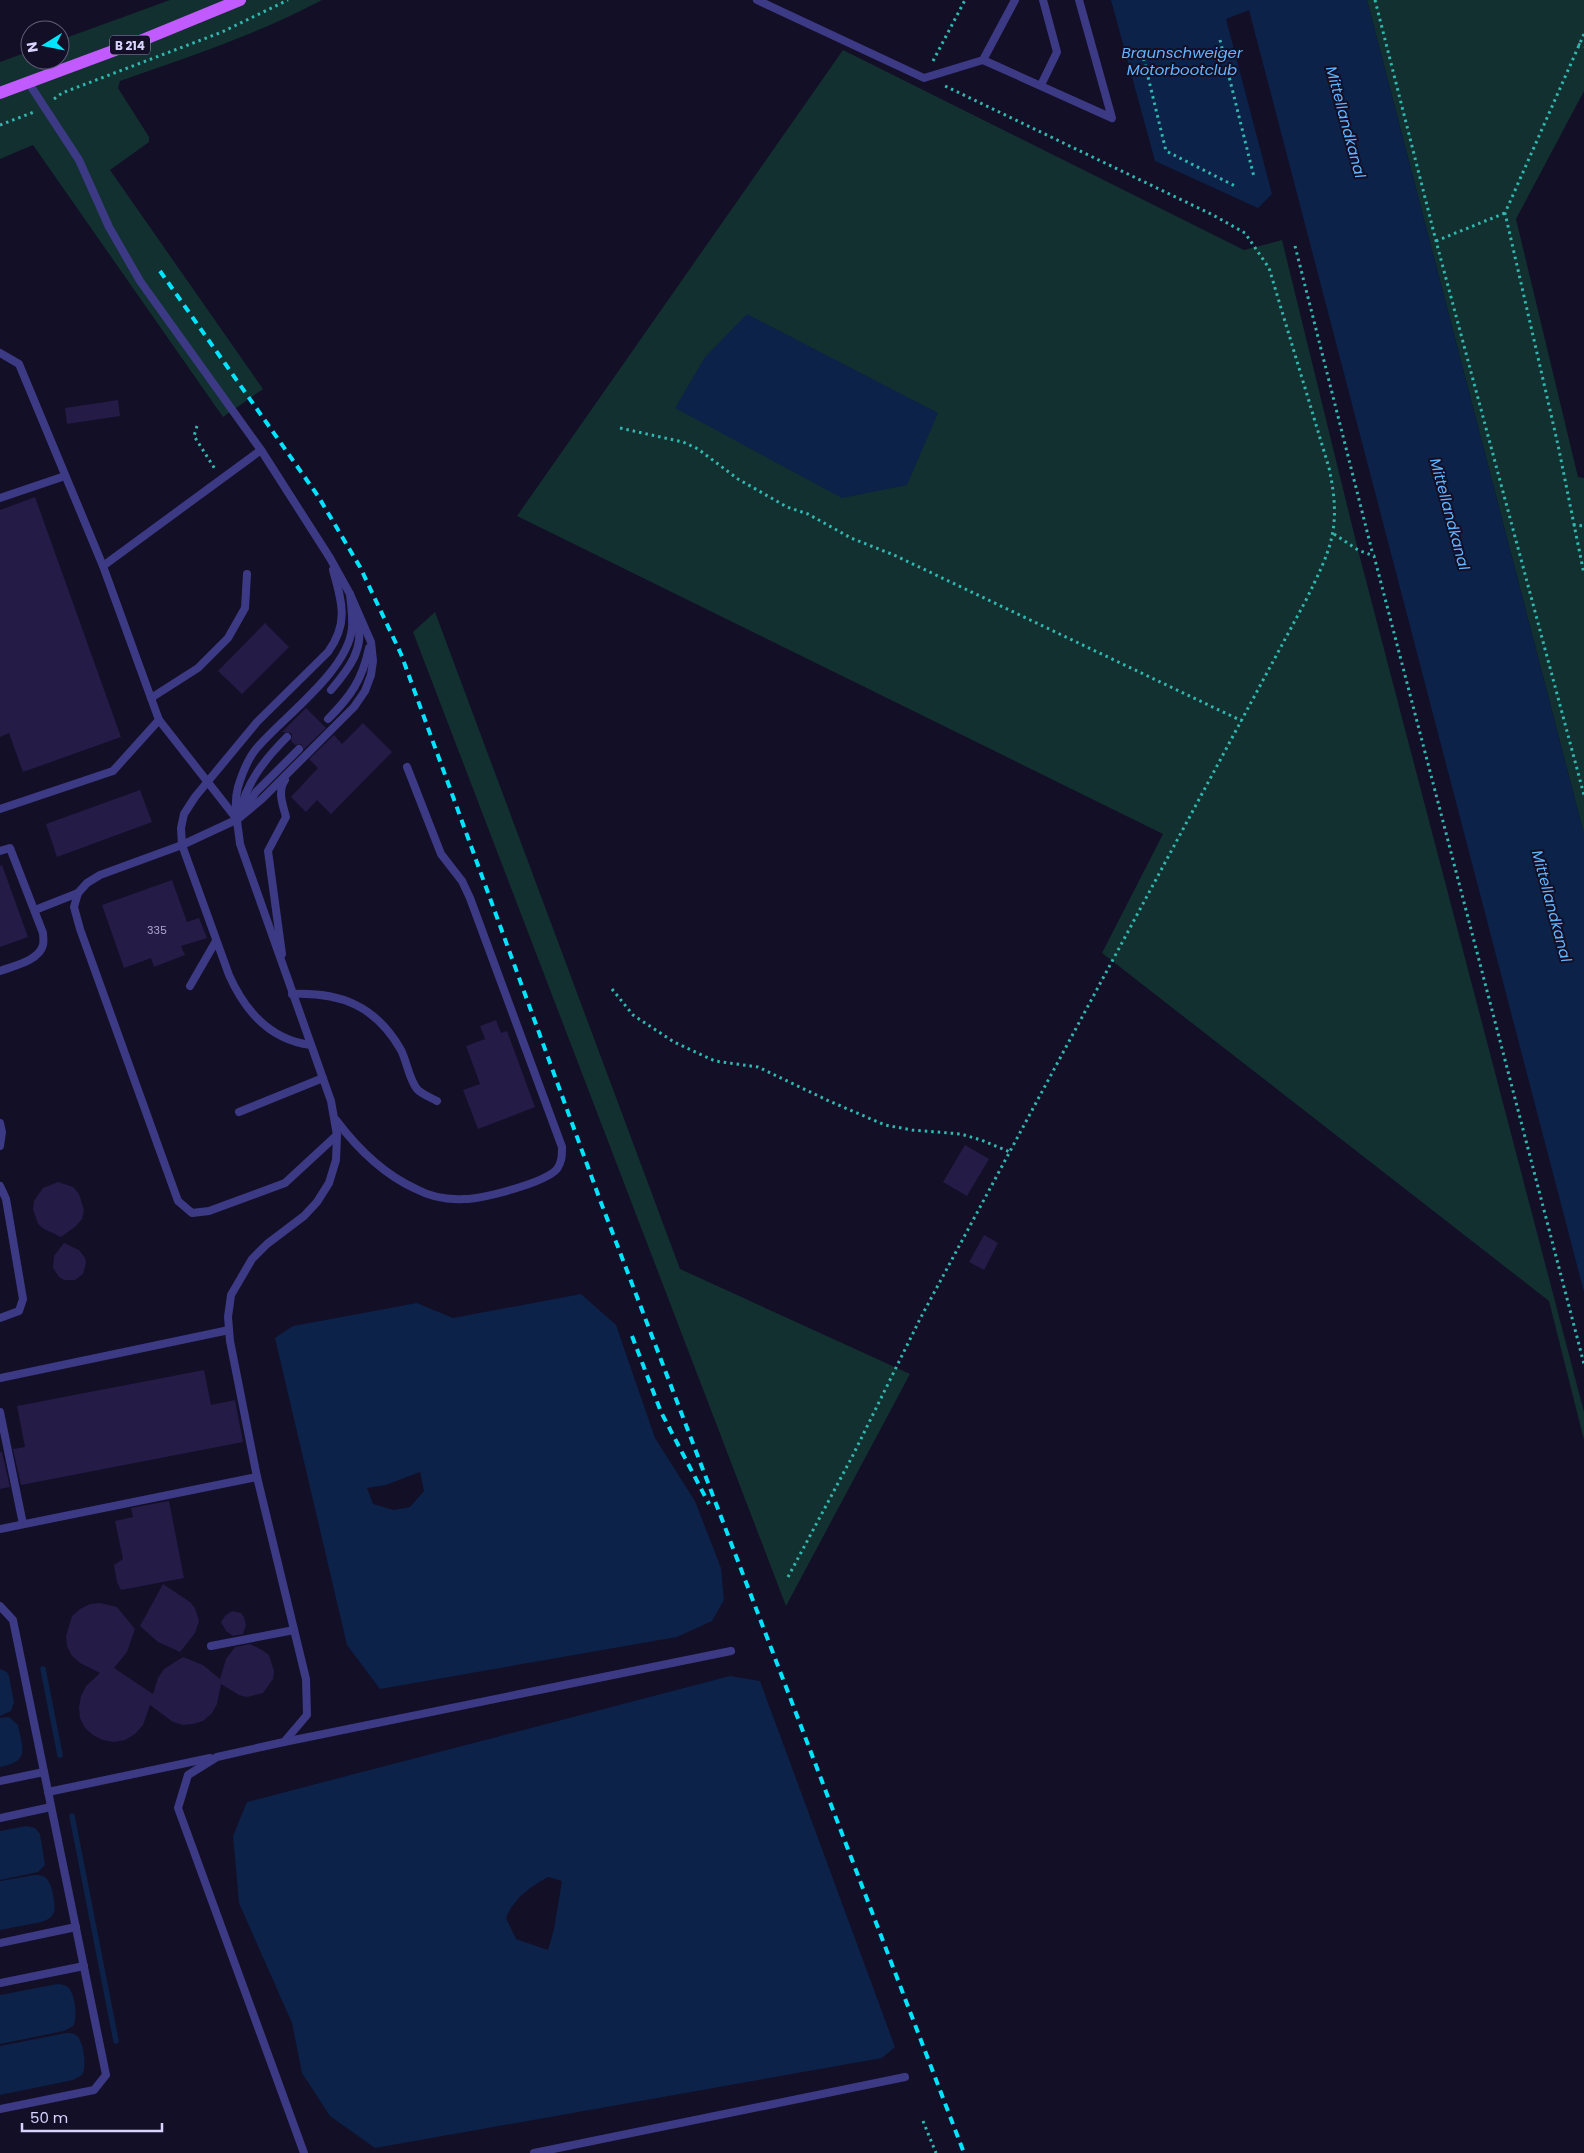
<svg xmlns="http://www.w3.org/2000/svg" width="1584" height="2153" font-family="Poppins,sans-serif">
<rect width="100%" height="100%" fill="#130f26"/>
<!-- green -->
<g fill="#12302f">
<path d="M170,0H322C258,34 189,57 120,81L118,88L149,137V142L110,170L263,389L223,417L33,145L0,159V62L30,51V60H60V40Z"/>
<polygon points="1367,0 1584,0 1584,91 1516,219 1578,477 1584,478 1584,834"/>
<polygon points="843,50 1244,250 1282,240 1358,550 1584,1412 1584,1440 1549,1301 1102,953 1163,834 517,516"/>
<polygon points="435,612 680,1269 910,1374 786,1606 413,632"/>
</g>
<!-- water -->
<g fill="#0c2248" fill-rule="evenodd">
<polygon points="1111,0 1367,0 1584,834 1584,1292 1249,10 1226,19 1272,194 1258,208 1155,161"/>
<polygon points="747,314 938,413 907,485 842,498 675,408 705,357"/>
<path d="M581,1294L616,1325L655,1438L695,1501L721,1568L724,1600L712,1621L677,1637L380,1689L347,1645L275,1338L293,1326L417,1303L453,1318ZM420,1472L424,1491L410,1507L394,1510L373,1504L367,1488L386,1485Z"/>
<polygon points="0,1669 7,1672 9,1676 14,1702 11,1711 0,1716"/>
<path d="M730,1676L760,1681L895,2047L882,2058L375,2148L330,2116L302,2073L292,2023L239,1903L233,1836L247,1802ZM548,1877L562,1881L554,1929L548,1950L516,1939L506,1918C515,1897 529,1888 548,1877Z"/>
<path d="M9,1717L18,1725C23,1750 30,1761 0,1767V1718Z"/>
<polygon points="26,1826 35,1828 40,1834 45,1865 38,1872 0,1880 0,1831"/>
<path d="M35,1875C39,1875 43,1875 46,1878C52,1883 56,1905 54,1912C52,1918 47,1920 42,1922L0,1930V1881Z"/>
<path d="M57,1984C61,1984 65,1985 68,1987C75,1993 78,2019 73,2026L64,2031L0,2044V1995Z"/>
<path d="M66,2033C70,2033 74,2033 77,2036C84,2042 87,2068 82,2075L73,2080L0,2095V2046Z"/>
</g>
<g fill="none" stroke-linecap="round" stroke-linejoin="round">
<!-- stream -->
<g stroke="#0c2248" stroke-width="5.5">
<polyline points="43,1669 60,1755"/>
<polyline points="72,1816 116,2041"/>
</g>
</g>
<!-- building -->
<g fill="#241b47">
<polygon points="118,400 120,416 67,424 65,408"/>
<polygon points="35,497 121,737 23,772 9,733 0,737 0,510"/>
<polygon points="265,623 289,647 242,694 218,671"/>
<polygon points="306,708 326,728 304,749 301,744 295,745 291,741 292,736 291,733 282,732"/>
<polygon points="363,723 392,752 331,814 317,800 306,812 291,797 318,768 309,759 334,735 342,744"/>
<polygon points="140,790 152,822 57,857 46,824"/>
<polygon points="2,865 28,937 0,947 0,866"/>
<polygon points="172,880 187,922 199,918 207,938 181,946 185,955 154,967 151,958 124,968 102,905"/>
<polygon points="496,1020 501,1033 507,1031 535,1107 478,1129 463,1090 480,1084 466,1046 485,1039 480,1026"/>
<polygon points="965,1145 989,1159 967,1196 943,1182"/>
<polygon points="58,1182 73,1187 79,1194 84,1210 82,1219 76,1226 61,1237 44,1229 38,1224 33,1209 34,1201 43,1188"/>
<polygon points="984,1235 998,1243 984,1270 969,1262"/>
<polygon points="64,1243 79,1250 85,1258 86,1263 83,1274 75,1280 64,1280 59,1277 53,1268 54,1256"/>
<polygon points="204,1370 211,1405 235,1400 243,1442 21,1485 13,1449 25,1447 17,1406"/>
<polygon points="0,1452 2,1452 10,1487 0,1489"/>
<polygon points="169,1501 184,1578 121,1590 117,1582 114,1565 123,1559 115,1521 133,1517 131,1508"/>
<polygon points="163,1584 190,1602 195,1608 199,1621 195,1633 180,1652 158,1642 140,1626"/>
<polygon points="100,1603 117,1607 135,1629 127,1652 114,1668 153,1694 158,1678 164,1669 183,1657 203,1665 220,1679 226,1659 235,1647 250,1644 262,1650 269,1655 274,1671 273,1679 263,1693 247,1697 239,1695 221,1684 217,1704 212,1713 203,1721 193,1724 183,1725 173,1722 150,1705 143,1725 135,1734 125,1740 114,1742 103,1740 93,1735 85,1728 80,1718 79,1707 81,1696 86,1686 100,1673 80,1663 72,1656 67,1646 66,1636 72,1616 80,1609 90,1604"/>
<polygon points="232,1611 241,1613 244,1617 246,1625 243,1634 233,1636 226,1631 221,1622 225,1616"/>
</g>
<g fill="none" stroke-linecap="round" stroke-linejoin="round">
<!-- path -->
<g stroke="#2fb8b0" stroke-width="3" stroke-dasharray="2.5 4" stroke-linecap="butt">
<polyline points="1375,0 1436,241 1584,795"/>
<polyline points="1584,34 1505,213 1558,445 1584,574"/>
<polyline points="1220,40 1254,177"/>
<polyline points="1578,44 1584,47"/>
<polyline points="1142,52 1166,151 1237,187"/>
<polyline points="933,61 965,0"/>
<polyline points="54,99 62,93 222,32 288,0"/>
<polyline points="0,125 34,112"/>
<polyline points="1436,241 1505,213"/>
<polyline points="1295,246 1373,555"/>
<polyline points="197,426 194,436 215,469"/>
<polyline points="620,428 683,442 698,449 738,479 787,507 808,514 851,538 894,555 1242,721"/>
<polyline points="1573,525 1584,526"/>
<polyline points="1334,534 1358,550 1374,556 1584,1364"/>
<polyline points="612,989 633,1015 674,1042 715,1061 758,1067 829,1101 885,1125 912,1130 961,1134 981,1140 1010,1152"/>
<path d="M788,1577L852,1457L921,1317L1305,602C1331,549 1342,528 1329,468L1269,268L1245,233L1213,215L943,85"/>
<polyline points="923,2121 936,2153"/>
</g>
<!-- lane -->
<g stroke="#3d3a85" stroke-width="8">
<polyline points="757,0 924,78 983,60 1015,0"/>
<polyline points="983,60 1112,118 1079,0"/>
<polyline points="28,82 79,160 109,227 140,281 261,450 330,558 350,594 371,642 373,661 371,675 365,691 354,707 262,799 238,819 182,845 100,875 87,883 78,893 74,907 80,929 178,1201 192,1213 209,1211 285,1183 337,1135"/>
<polyline points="1041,85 1057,52 1043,0"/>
<polyline points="0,353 19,364 103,566"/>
<polyline points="0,498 65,476"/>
<path d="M331,690C348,670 366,648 357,620"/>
<polyline points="151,698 198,668 228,638 245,608 247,574"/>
<path d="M328,719C351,696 362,680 369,648"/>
<polyline points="0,809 113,771 159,720"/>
<polyline points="243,811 256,792 299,749"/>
<path d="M239,815C246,783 264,760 287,737"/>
<polyline points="236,818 159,720 103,566 261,450"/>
<path d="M0,851L10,848L43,933C43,936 44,941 43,945C39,961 13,966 0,971"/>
<polyline points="35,910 78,893"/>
<path d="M282,954L268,851L286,817C283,805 277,791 285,780"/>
<polyline points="190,986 216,941"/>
<path d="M292,994C341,992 376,1006 401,1050C407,1062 409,1079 417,1089C421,1094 432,1098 437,1101"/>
<path d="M311,1045C270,1040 245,1011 229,975L182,845L181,828L184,814L195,797L257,722L328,652C349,623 342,602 333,570"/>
<polyline points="239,1112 323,1078"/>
<path d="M336,1120C357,1148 383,1174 416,1189C431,1197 447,1200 464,1199C482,1199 545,1183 557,1169C562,1162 562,1155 562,1147L470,898L462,881L441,854L407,767"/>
<polyline points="0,1123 2,1132 0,1146"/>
<polyline points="0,1186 6,1199 23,1299 19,1311 0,1318"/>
<polyline points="0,1378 229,1330"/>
<polyline points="0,1412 23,1524"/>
<polyline points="0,1529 257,1477"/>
<polyline points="0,1606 13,1620 106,2075 94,2090 0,2109"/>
<polyline points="211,1646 294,1630"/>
<polyline points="284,1742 731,1651"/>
<polyline points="0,1781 44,1772"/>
<polyline points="48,1792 210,1758"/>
<polyline points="0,1818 51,1807"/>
<polyline points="0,1943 76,1927"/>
<polyline points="0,1983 84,1966"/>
<path d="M304,2153L178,1808L188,1775L217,1757L284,1742L307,1715L306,1679L257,1477L230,1341L228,1317L231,1295L252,1259L267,1244L304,1216L317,1202L329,1183L336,1160L337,1135L331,1101L240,844C238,825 233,805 238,787C242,774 247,760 256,749C283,717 348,671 352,628C353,617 351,605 350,594"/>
<polyline points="534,2153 905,2077"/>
</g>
<!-- primary -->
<polyline stroke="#c25bff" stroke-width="12" points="0,93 145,39 240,0"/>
<!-- rail -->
<g stroke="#00e5ff" stroke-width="4" stroke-dasharray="8 6" stroke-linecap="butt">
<polyline points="160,271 318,496 360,567 401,654 600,1200 964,2153"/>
<polyline points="632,1336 661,1412 709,1504"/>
</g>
</g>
<g text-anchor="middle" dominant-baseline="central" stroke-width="4" stroke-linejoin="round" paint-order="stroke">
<!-- number labels -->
<g font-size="11" fill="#aca6d1">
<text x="157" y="930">335</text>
</g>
<!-- shield labels -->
<rect fill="#130f26" stroke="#9e99be" stroke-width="1" x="110" y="35.5" width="40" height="19" rx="4"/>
<g font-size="12" font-weight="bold" fill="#d9d4ff">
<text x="130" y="45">B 214</text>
</g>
<!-- water labels -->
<g font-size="15" font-style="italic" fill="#62b6ff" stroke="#130f26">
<text x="1182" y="52">Braunschweiger<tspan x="1182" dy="17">Motorbootclub</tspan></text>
<text transform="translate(1346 122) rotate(75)">Mittellandkanal</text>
<text transform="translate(1450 514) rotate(75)">Mittellandkanal</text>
<text transform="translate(1552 906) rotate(75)">Mittellandkanal</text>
</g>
</g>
<!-- north arrow -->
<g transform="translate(45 45) rotate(260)"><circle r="24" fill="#130f26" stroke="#625e7d"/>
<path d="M0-4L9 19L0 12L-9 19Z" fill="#00e5ff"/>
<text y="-8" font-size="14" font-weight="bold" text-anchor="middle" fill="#d9d4ff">N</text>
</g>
<!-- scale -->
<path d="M22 2123v8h140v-8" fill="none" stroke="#d9d4ff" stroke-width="2.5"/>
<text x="30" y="2123" font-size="15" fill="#d9d4ff" stroke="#130f26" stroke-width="4" paint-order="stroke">50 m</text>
</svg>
